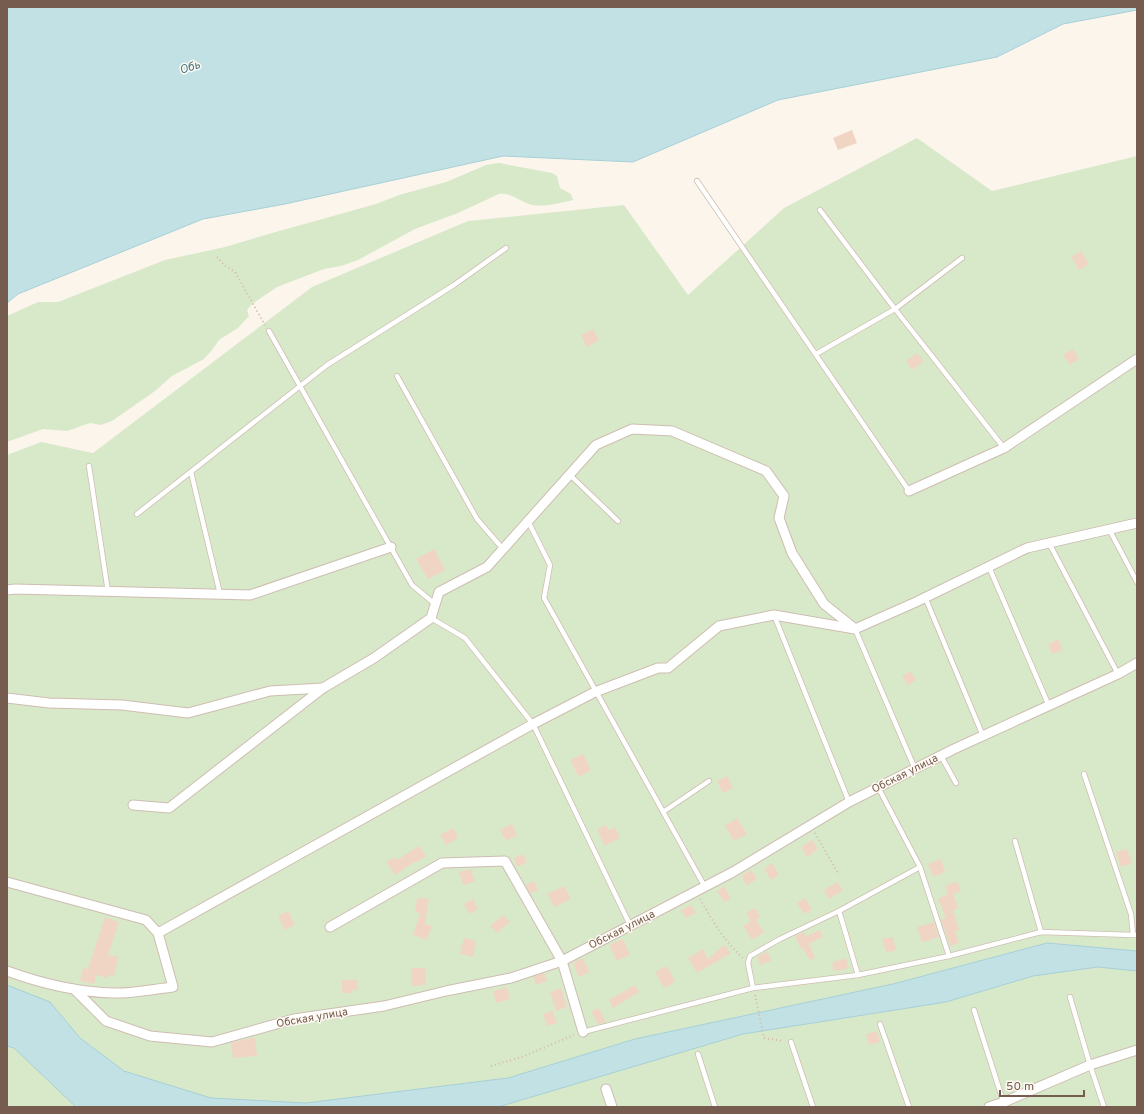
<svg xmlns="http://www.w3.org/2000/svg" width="1144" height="1114" font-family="Overpass,sans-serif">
<rect width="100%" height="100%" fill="#fcf5ec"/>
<!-- green -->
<g fill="#d8e9ca">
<polygon points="917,138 992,191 1137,156 1137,1107 7,1107 7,455 41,442 93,453 312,287 468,221 624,205 688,295 784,208"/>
<path d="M499,163L552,173L557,176L560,188L571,194L573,200C560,203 545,207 532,205C520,202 511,192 499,194L458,213L415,229L358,260L341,266L324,269L277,287L252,304L247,310L249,316L238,328L219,340L212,350L204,359L172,376L155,391L112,421L101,425L90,423L67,431L43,429L7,442V316L38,302H58L165,260L225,247L265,235L376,204L399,195L446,182L486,165Z"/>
</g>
<!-- water -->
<g fill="#c1e1e5" stroke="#a7d0d6">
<polygon points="7,7 1137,7 1137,10 1063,24 997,57 778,100 633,162 503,156 285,204 203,219 18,294 7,303"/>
<polygon points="1047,943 1137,951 1137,971 1098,967 1033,976 946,1002 743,1034 498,1107 76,1107 14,1048 7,1046 7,985 50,1002 80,1038 124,1071 211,1098 306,1103 508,1078 635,1039 893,984"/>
</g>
<!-- building -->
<g fill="#f0d5c5">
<polygon points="852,130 857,143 838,150 833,138"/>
<polygon points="1081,251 1089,264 1079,270 1071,257"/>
<polygon points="593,329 599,340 587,347 581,335"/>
<polygon points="1073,349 1079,358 1070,365 1063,355"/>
<polygon points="917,353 924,361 912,370 906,361"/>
<polygon points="434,549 445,570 428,579 416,559"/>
<polygon points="1058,639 1063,650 1052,654 1048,644"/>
<polygon points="911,671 916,680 908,685 902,676"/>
<polygon points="583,754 591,770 579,777 570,760"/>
<polygon points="727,776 733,788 723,793 717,781"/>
<polygon points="737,818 747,834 734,841 725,826"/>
<polygon points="512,824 517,835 506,841 500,830"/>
<polygon points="606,825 609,830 615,827 620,838 605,846 597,830"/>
<polygon points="453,828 458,838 446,845 440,835"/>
<polygon points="812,840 818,849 807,857 801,847"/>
<polygon points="419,846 426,856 417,862 416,861 395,875 386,862 395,857 397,860"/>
<polygon points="1127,849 1132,863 1121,867 1116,852"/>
<polygon points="523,854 527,862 518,867 513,859"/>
<polygon points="941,859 945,872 933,877 928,864"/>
<polygon points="772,863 779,875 771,880 764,869"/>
<polygon points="471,869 475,882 463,885 459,872"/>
<polygon points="751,870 757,879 747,885 741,876"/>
<polygon points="534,881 538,890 530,894 526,885"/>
<polygon points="957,881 961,891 953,894 958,908 953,910 959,930 955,931 959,943 950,946 941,919 946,918 938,899 948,894 945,886"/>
<polygon points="837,882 843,890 829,899 824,890"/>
<polygon points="564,886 571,899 554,907 547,894"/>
<polygon points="724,886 731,898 724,902 717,891"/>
<polygon points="417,898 429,899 425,924 432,926 427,940 413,935 420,913 415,912"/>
<polygon points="805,898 812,910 804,914 797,903"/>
<polygon points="473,899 478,909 469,914 464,904"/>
<polygon points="691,905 696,913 686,918 681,910"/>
<polygon points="755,908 760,917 756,920 764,932 752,940 743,926 751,921 746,913"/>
<polygon points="288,911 295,925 285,930 278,916"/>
<polygon points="503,915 510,922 497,933 490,926"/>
<polygon points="105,917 119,922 108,955 118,957 114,976 109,975 108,978 96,975 94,984 80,981 83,968 88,969"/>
<polygon points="934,922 939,937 922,942 917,927"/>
<polygon points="820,930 823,937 809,944 815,958 810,960 802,947 800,948 795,936 804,932 806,936"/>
<polygon points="893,937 896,950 886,953 882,939"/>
<polygon points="464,938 476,941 473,957 460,954"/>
<polygon points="623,939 630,955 617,961 609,945"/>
<polygon points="724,945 731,953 697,973 688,958 703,949 708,959"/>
<polygon points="768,952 771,961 760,965 757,956"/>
<polygon points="583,958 589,972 579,977 573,963"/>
<polygon points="846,958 849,968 837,971 837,970 834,971 832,963"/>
<polygon points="667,966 675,982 664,988 655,972"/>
<polygon points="411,968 425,968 426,985 411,986"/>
<polygon points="544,973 547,981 536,985 533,977"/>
<polygon points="342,980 357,980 358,990 352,990 352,993 342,993"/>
<polygon points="635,985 639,992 613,1008 609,1000"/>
<polygon points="507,987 510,999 496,1003 493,991"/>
<polygon points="561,988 567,1007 556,1011 550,992"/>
<polygon points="599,1008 606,1022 598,1024 591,1012"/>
<polygon points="553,1011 557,1023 547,1026 543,1014"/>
<polygon points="877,1031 880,1042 869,1045 866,1034"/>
<polygon points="255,1038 257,1056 233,1058 231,1043 242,1040"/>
</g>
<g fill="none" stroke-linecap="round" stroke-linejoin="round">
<defs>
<g id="service">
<polyline points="697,181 909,491"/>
<polyline points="820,210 895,309 1004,448"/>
<polyline points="269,331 412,585 435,604"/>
<polyline points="816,354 895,309 962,258"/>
<polyline points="397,376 477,519 503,549"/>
<polyline points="89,466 108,592"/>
<polyline points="191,472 220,594"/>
<polyline points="570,475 618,521"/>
<polyline points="137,514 327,365 454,285 506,248"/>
<polyline points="528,521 550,565 544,598 705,887"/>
<polyline points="1109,529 1137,582"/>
<polyline points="1049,543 1118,674"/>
<polyline points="989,567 1049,706"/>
<polyline points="925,597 983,736"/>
<polyline points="774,615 849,802"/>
<polyline points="431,618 465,638 533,724 630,925"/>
<polyline points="855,629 915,769"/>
<polyline points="941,756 956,783"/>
<polyline points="1084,774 1131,914 1133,935 1137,935"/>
<polyline points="878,787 920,867 949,956"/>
<polyline points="663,812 709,781"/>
<polyline points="1015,841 1041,932"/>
<polyline points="839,911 858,975"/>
<polyline points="753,988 858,975 949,956 1041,932 1133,935"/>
<polyline points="1070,997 1090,1065 1104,1107"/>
<polyline points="974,1010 1005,1107"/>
<polyline points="880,1024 909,1107"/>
<polyline points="583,1032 753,988 748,963 750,956 780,939 839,911 920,867"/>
<polyline points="791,1042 813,1107"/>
<polyline points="698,1054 715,1107"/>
</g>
<g id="minor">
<polyline points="909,491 1004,448 1137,359"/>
<polyline points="7,590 15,589 250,595 391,547"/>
<polyline points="7,698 49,703 122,705 188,713 270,691 323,688"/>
<polyline points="133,805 169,808 323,688 374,658 431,618 439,592 487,567 596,445 632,429 672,431 766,471 784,496 779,518 792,553 824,604 854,628"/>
<path d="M7,882L146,920L158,933L173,987C154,989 131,994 112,993C77,992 40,983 7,971"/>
<polyline points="330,927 442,863 505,861 562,961 583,1032"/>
<polyline points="158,933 533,724 595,692 658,668 668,668 719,626 774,615 855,629 916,602 1027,548 1137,523"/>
<polyline points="74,989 106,1021 150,1036 212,1042 294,1019 384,1006 446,991 511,978 562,961 733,872 849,802 954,749 1118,674 1137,663"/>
<polyline points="606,1089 612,1107"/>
<polyline points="989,1107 1004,1102 1090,1065 1137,1050"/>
</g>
</defs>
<!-- service casing -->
<use href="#service" stroke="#cebdb1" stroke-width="6"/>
<!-- minor casing -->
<use href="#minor" stroke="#cebdb1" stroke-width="11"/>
<!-- path -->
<g stroke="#d5b8a7" stroke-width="2" stroke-dasharray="1 3" stroke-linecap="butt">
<polyline points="217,257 224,265 235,272 265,325"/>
<polyline points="815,833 839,875"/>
<path d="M700,899C712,920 725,942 743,958"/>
<polyline points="755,995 764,1038 783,1041"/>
<polyline points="491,1066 522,1057 574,1035"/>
</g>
<!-- service -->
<use href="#service" stroke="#fff" stroke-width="4.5"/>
<!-- minor -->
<use href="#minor" stroke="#fff" stroke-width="9"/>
</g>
<g text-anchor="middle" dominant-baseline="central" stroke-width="3" stroke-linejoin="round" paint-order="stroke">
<!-- street labels -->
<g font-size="11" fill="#765c4f" stroke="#fef9f2">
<text transform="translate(905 774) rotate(-27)">Обская улица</text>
<text transform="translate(622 930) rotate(-27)">Обская улица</text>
<text transform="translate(312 1018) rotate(-10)">Обская улица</text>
</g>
<!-- water labels -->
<g font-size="12" font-style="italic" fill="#477981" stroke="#fef9f2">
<text transform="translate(190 68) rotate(-18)">Обь</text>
</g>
</g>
<!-- border -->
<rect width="1144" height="1114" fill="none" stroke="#765c4f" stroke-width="16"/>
<!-- scale -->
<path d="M1000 1090v6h84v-6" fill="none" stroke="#765c4f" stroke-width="2"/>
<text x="1006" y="1090" font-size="12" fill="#765c4f" stroke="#fef9f2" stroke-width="3" paint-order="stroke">50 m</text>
</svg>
